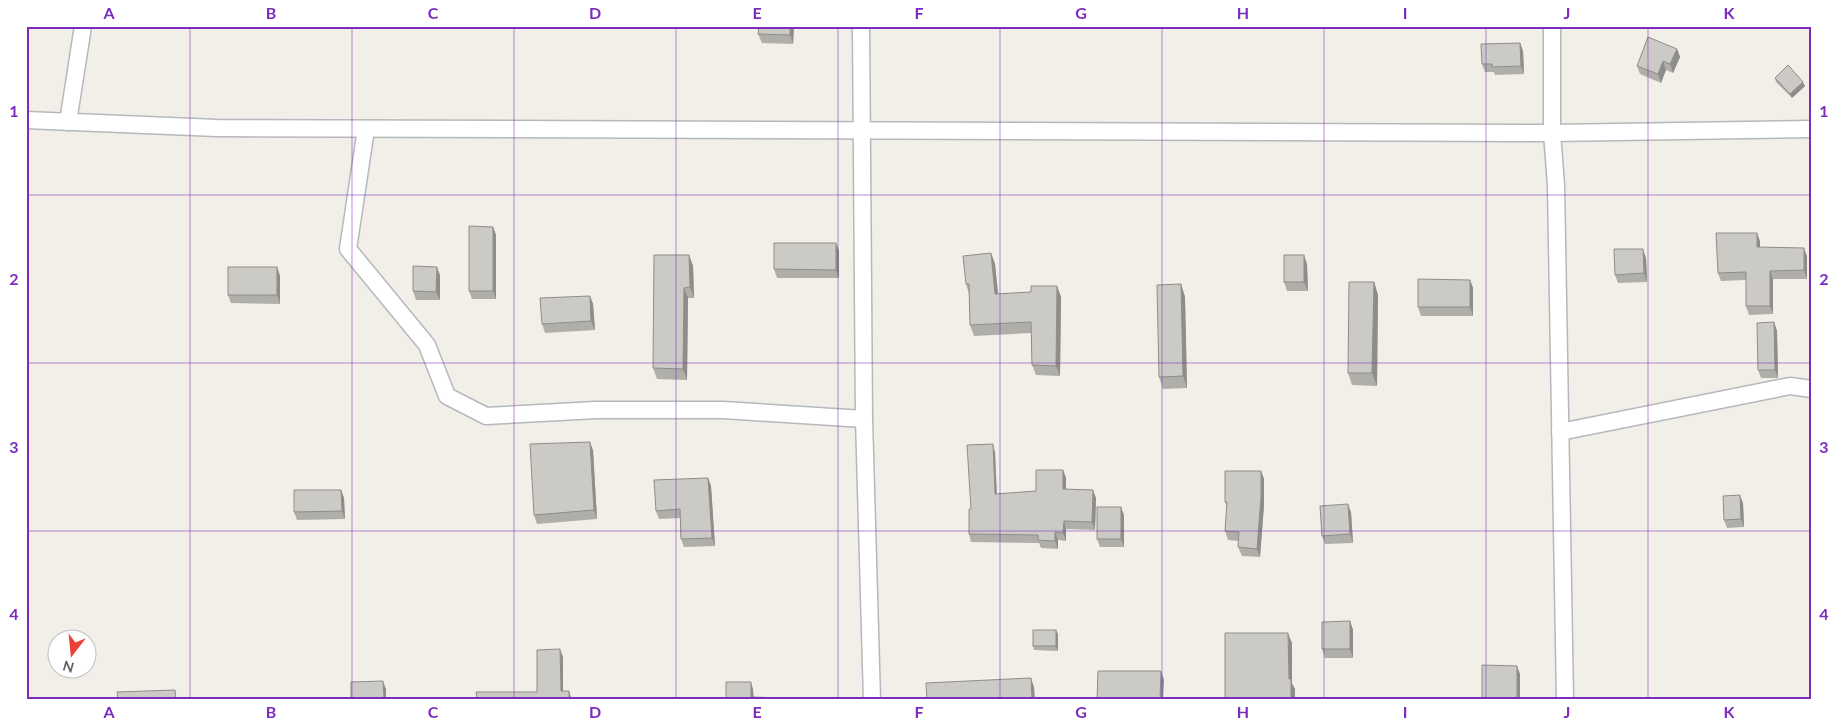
<svg xmlns="http://www.w3.org/2000/svg" width="1838" height="726" font-family="Lato,sans-serif">
<rect width="100%" height="100%" fill="#f1efe8"/>
<g fill="none" stroke-linecap="round" stroke-linejoin="round">
<defs>
<g id="street">
<polyline points="861,26 864,419 872,700"/>
<polyline points="1552,26 1552,133 1556,185 1565,700"/>
<polyline points="26,120 217,128 1552,133 1812,129"/>
<polyline points="68,122 83,26"/>
<polyline points="366,129 348,249 427,345 447,396 486,416 596,410 723,410 864,419"/>
<polyline points="1560,432 1790,386 1812,389"/>
</g>
</defs>
<!-- street casing -->
<use href="#street" stroke="#b5b8bc" stroke-width="19"/>
<!-- street -->
<use href="#street" stroke="#fff" stroke-width="16"/>
</g>
<!-- wall -->
<g fill="#afaea9">
<polygon points="794,26 793,44 762,43 758,34"/>
<polygon points="1520,43 1523,51 1524,74 1495,75 1494,72 1485,72 1482,64"/>
<polygon points="1677,49 1680,57 1673,73 1666,70 1661,83 1640,74 1637,66"/>
<polygon points="1775,78 1805,86 1792,98 1776,82"/>
<polygon points="493,227 496,235 496,299 472,299 469,291"/>
<polygon points="1760,241 1760,247 1807,256 1807,279 1773,279 1773,314 1749,315 1746,306 1746,280 1721,281 1718,273"/>
<polygon points="836,243 839,251 839,278 777,278 774,269"/>
<polygon points="991,253 995,264 998,294 1031,292 1057,286 1061,297 1060,376 1036,375 1032,365 1031,333 974,336 970,325 969,294 966,284"/>
<polygon points="689,255 693,266 694,298 688,298 687,380 657,379 653,368"/>
<polygon points="1646,258 1647,282 1618,283 1615,275"/>
<polygon points="1307,264 1308,291 1287,291 1284,282"/>
<polygon points="277,267 280,276 280,304 231,303 228,295"/>
<polygon points="440,275 440,300 416,300 413,291"/>
<polygon points="1470,280 1473,288 1473,316 1421,316 1418,307"/>
<polygon points="1374,282 1378,295 1377,386 1352,385 1348,373"/>
<polygon points="1181,284 1185,297 1187,388 1163,389 1159,377"/>
<polygon points="590,296 593,304 595,330 545,333 542,324"/>
<polygon points="1774,322 1777,331 1778,378 1761,378 1758,370"/>
<polygon points="593,450 597,519 537,524 534,515"/>
<polygon points="995,452 997,494 1036,491 1063,470 1066,478 1066,489 1096,498 1095,530 1066,529 1066,541 1058,540 1058,549 1041,548 1039,543 971,542 969,534 971,509"/>
<polygon points="1261,471 1264,479 1264,505 1260,557 1242,556 1238,547 1239,541 1228,540 1225,531 1227,507 1225,502"/>
<polygon points="708,478 711,486 715,546 684,547 681,539 680,518 659,519 656,511"/>
<polygon points="341,490 344,498 345,519 297,520 294,512"/>
<polygon points="1743,503 1744,527 1727,528 1724,520"/>
<polygon points="1351,512 1353,543 1325,544 1322,536"/>
<polygon points="1124,515 1124,547 1100,547 1097,539"/>
<polygon points="1350,621 1353,630 1353,658 1325,658 1322,649"/>
<polygon points="1058,634 1058,651 1034,650 1033,646"/>
<polygon points="1520,674 1520,700 1482,700 1482,699"/>
</g>
<!-- shaded-wall -->
<g fill="#8f8d8a">
<polygon points="790,26 794,26 793,44 790,35"/>
<polygon points="1520,43 1523,51 1524,74 1521,66"/>
<polygon points="1677,49 1680,57 1673,73 1670,64"/>
<polygon points="1663,61 1666,70 1661,83 1658,74"/>
<polygon points="1803,82 1805,86 1792,98 1790,94"/>
<polygon points="493,227 496,235 496,299 493,291"/>
<polygon points="1757,233 1760,241 1760,255 1757,247"/>
<polygon points="836,243 839,251 839,278 836,270"/>
<polygon points="1804,248 1807,256 1807,279 1804,270"/>
<polygon points="1643,249 1646,258 1647,282 1644,273"/>
<polygon points="991,253 995,264 999,304 995,294"/>
<polygon points="689,255 693,266 694,298 690,287"/>
<polygon points="1304,255 1307,264 1308,291 1304,282"/>
<polygon points="277,267 280,276 280,304 277,295"/>
<polygon points="437,267 440,275 440,300 436,292"/>
<polygon points="1770,271 1773,279 1773,314 1770,306"/>
<polygon points="1470,280 1473,288 1473,316 1470,307"/>
<polygon points="1374,282 1378,295 1377,386 1372,373"/>
<polygon points="1181,284 1185,297 1187,388 1183,376"/>
<polygon points="1057,286 1061,297 1060,376 1056,366"/>
<polygon points="684,288 688,298 687,380 683,369"/>
<polygon points="590,296 593,304 595,330 591,321"/>
<polygon points="1774,322 1777,331 1778,378 1775,370"/>
<polygon points="590,442 593,450 597,519 594,510"/>
<polygon points="993,444 995,452 997,502 995,494"/>
<polygon points="1063,470 1066,478 1066,497 1063,489"/>
<polygon points="1261,471 1264,479 1264,505 1260,557 1257,549"/>
<polygon points="708,478 711,486 715,546 712,538"/>
<polygon points="341,490 344,498 345,519 342,511"/>
<polygon points="1093,490 1096,498 1095,530 1092,522"/>
<polygon points="1740,495 1743,503 1744,527 1741,519"/>
<polygon points="1348,504 1351,512 1353,543 1350,534"/>
<polygon points="1121,507 1124,515 1124,547 1121,539"/>
<polygon points="1064,521 1066,529 1066,541 1063,533"/>
<polygon points="1055,532 1058,540 1058,549 1055,541"/>
<polygon points="1350,621 1353,630 1353,658 1350,649"/>
<polygon points="1056,630 1058,634 1058,651 1056,646"/>
<polygon points="1288,633 1292,643 1292,683 1295,689 1295,700 1291,700 1289,679"/>
<polygon points="560,649 563,657 563,699 561,691"/>
<polygon points="1517,666 1520,674 1520,700 1517,700"/>
<polygon points="1161,671 1164,680 1163,700 1160,700"/>
<polygon points="1031,678 1034,687 1035,700 1032,700"/>
<polygon points="383,681 386,689 386,700 384,700"/>
<polygon points="751,682 753,689 754,700 751,697"/>
<polygon points="569,691 572,700 569,700"/>
</g>
<!-- building -->
<g fill="#cccac5" stroke="#8f8d8a">
<polygon points="759,26 790,26 790,35 758,34"/>
<polygon points="1648,37 1677,49 1670,64 1663,61 1658,74 1637,66"/>
<polygon points="1520,43 1521,66 1492,67 1492,64 1482,64 1481,44"/>
<polygon points="1788,65 1803,82 1790,94 1775,78"/>
<polygon points="469,226 493,227 493,291 469,291"/>
<polygon points="1716,233 1757,233 1757,247 1804,248 1804,270 1770,271 1770,306 1746,306 1746,272 1718,273"/>
<polygon points="774,243 836,243 836,270 774,269"/>
<polygon points="1614,249 1643,249 1644,273 1615,275"/>
<polygon points="991,253 995,294 1031,292 1031,286 1057,286 1056,366 1032,365 1031,322 970,325 969,284 966,284 963,256"/>
<polygon points="654,255 689,255 690,287 684,288 683,369 653,368"/>
<rect x="1284" y="255" width="20" height="27"/>
<polygon points="413,266 437,267 436,292 413,291"/>
<rect x="228" y="267" width="49" height="28"/>
<polygon points="1418,279 1470,280 1470,307 1418,307"/>
<polygon points="1349,282 1374,282 1372,373 1348,373"/>
<polygon points="1181,284 1183,376 1159,377 1157,285"/>
<polygon points="590,296 591,321 542,324 540,298"/>
<polygon points="1774,322 1775,370 1758,370 1757,323"/>
<polygon points="590,442 594,510 534,515 530,444"/>
<polygon points="993,444 995,494 1036,491 1036,470 1063,470 1063,489 1093,490 1092,522 1064,521 1063,533 1055,532 1055,541 1038,540 1038,535 969,534 969,509 971,509 967,445"/>
<polygon points="1225,471 1261,471 1261,497 1257,549 1238,547 1239,532 1225,531 1227,502 1225,502"/>
<polygon points="708,478 712,538 681,539 680,509 656,511 654,480"/>
<polygon points="294,490 341,490 342,511 294,512"/>
<polygon points="1740,495 1741,519 1724,520 1723,496"/>
<polygon points="1348,504 1350,534 1322,536 1320,506"/>
<rect x="1097" y="507" width="24" height="32"/>
<polygon points="1350,621 1350,649 1322,649 1322,622"/>
<rect x="1033" y="630" width="23" height="16"/>
<polygon points="1225,633 1288,633 1289,679 1291,679 1291,700 1225,700"/>
<polygon points="560,649 561,691 569,691 569,700 597,700 477,700 476,692 537,692 537,650"/>
<polygon points="1482,665 1517,666 1517,699 1482,699"/>
<polygon points="1098,671 1161,671 1160,700 1097,700"/>
<polygon points="1031,678 1032,700 927,700 926,683"/>
<polygon points="383,681 384,700 351,700 351,682"/>
<polygon points="726,682 751,682 751,697 784,698 784,700 726,700"/>
<polygon points="175,690 176,700 118,700 117,692"/>
</g>
<!-- grid -->
<path fill="none" stroke="#7b2cbf" stroke-width="1" stroke-opacity="0.55" d="M190,26V700M352,26V700M514,26V700M676,26V700M838,26V700M1000,26V700M1162,26V700M1324,26V700M1486,26V700M1648,26V700M26,195H1812M26,363H1812M26,531H1812"/>
<!-- border -->
<rect width="1838" height="726" fill="none" stroke="#ffffff" stroke-width="55"/>
<!-- north arrow -->
<g transform="translate(72 654) rotate(196)"><circle r="24" fill="#ffffff" stroke="#bfc1c3"/>
<path d="M0-4L9 19L0 12L-9 19Z" fill="#ea4335"/>
<text y="-8" font-size="14" font-weight="bold" text-anchor="middle" fill="#5f6368">N</text>
</g>
<rect x="28" y="28" width="1782" height="670" fill="none" stroke="#7b2cbf" stroke-width="2"/>
<g font-size="16" text-anchor="middle" font-weight="bold" fill="#7b2cbf">
<text x="109" y="19">A</text>
<text x="271" y="19">B</text>
<text x="433" y="19">C</text>
<text x="595" y="19">D</text>
<text x="757" y="19">E</text>
<text x="919" y="19">F</text>
<text x="1081" y="19">G</text>
<text x="1243" y="19">H</text>
<text x="1405" y="19">I</text>
<text x="1567" y="19">J</text>
<text x="1729" y="19">K</text>
<text x="14" y="117">1</text>
<text x="1824" y="117">1</text>
<text x="14" y="285">2</text>
<text x="1824" y="285">2</text>
<text x="14" y="453">3</text>
<text x="1824" y="453">3</text>
<text x="14" y="620">4</text>
<text x="1824" y="620">4</text>
<text x="109" y="718">A</text>
<text x="271" y="718">B</text>
<text x="433" y="718">C</text>
<text x="595" y="718">D</text>
<text x="757" y="718">E</text>
<text x="919" y="718">F</text>
<text x="1081" y="718">G</text>
<text x="1243" y="718">H</text>
<text x="1405" y="718">I</text>
<text x="1567" y="718">J</text>
<text x="1729" y="718">K</text>
</g>
</svg>
